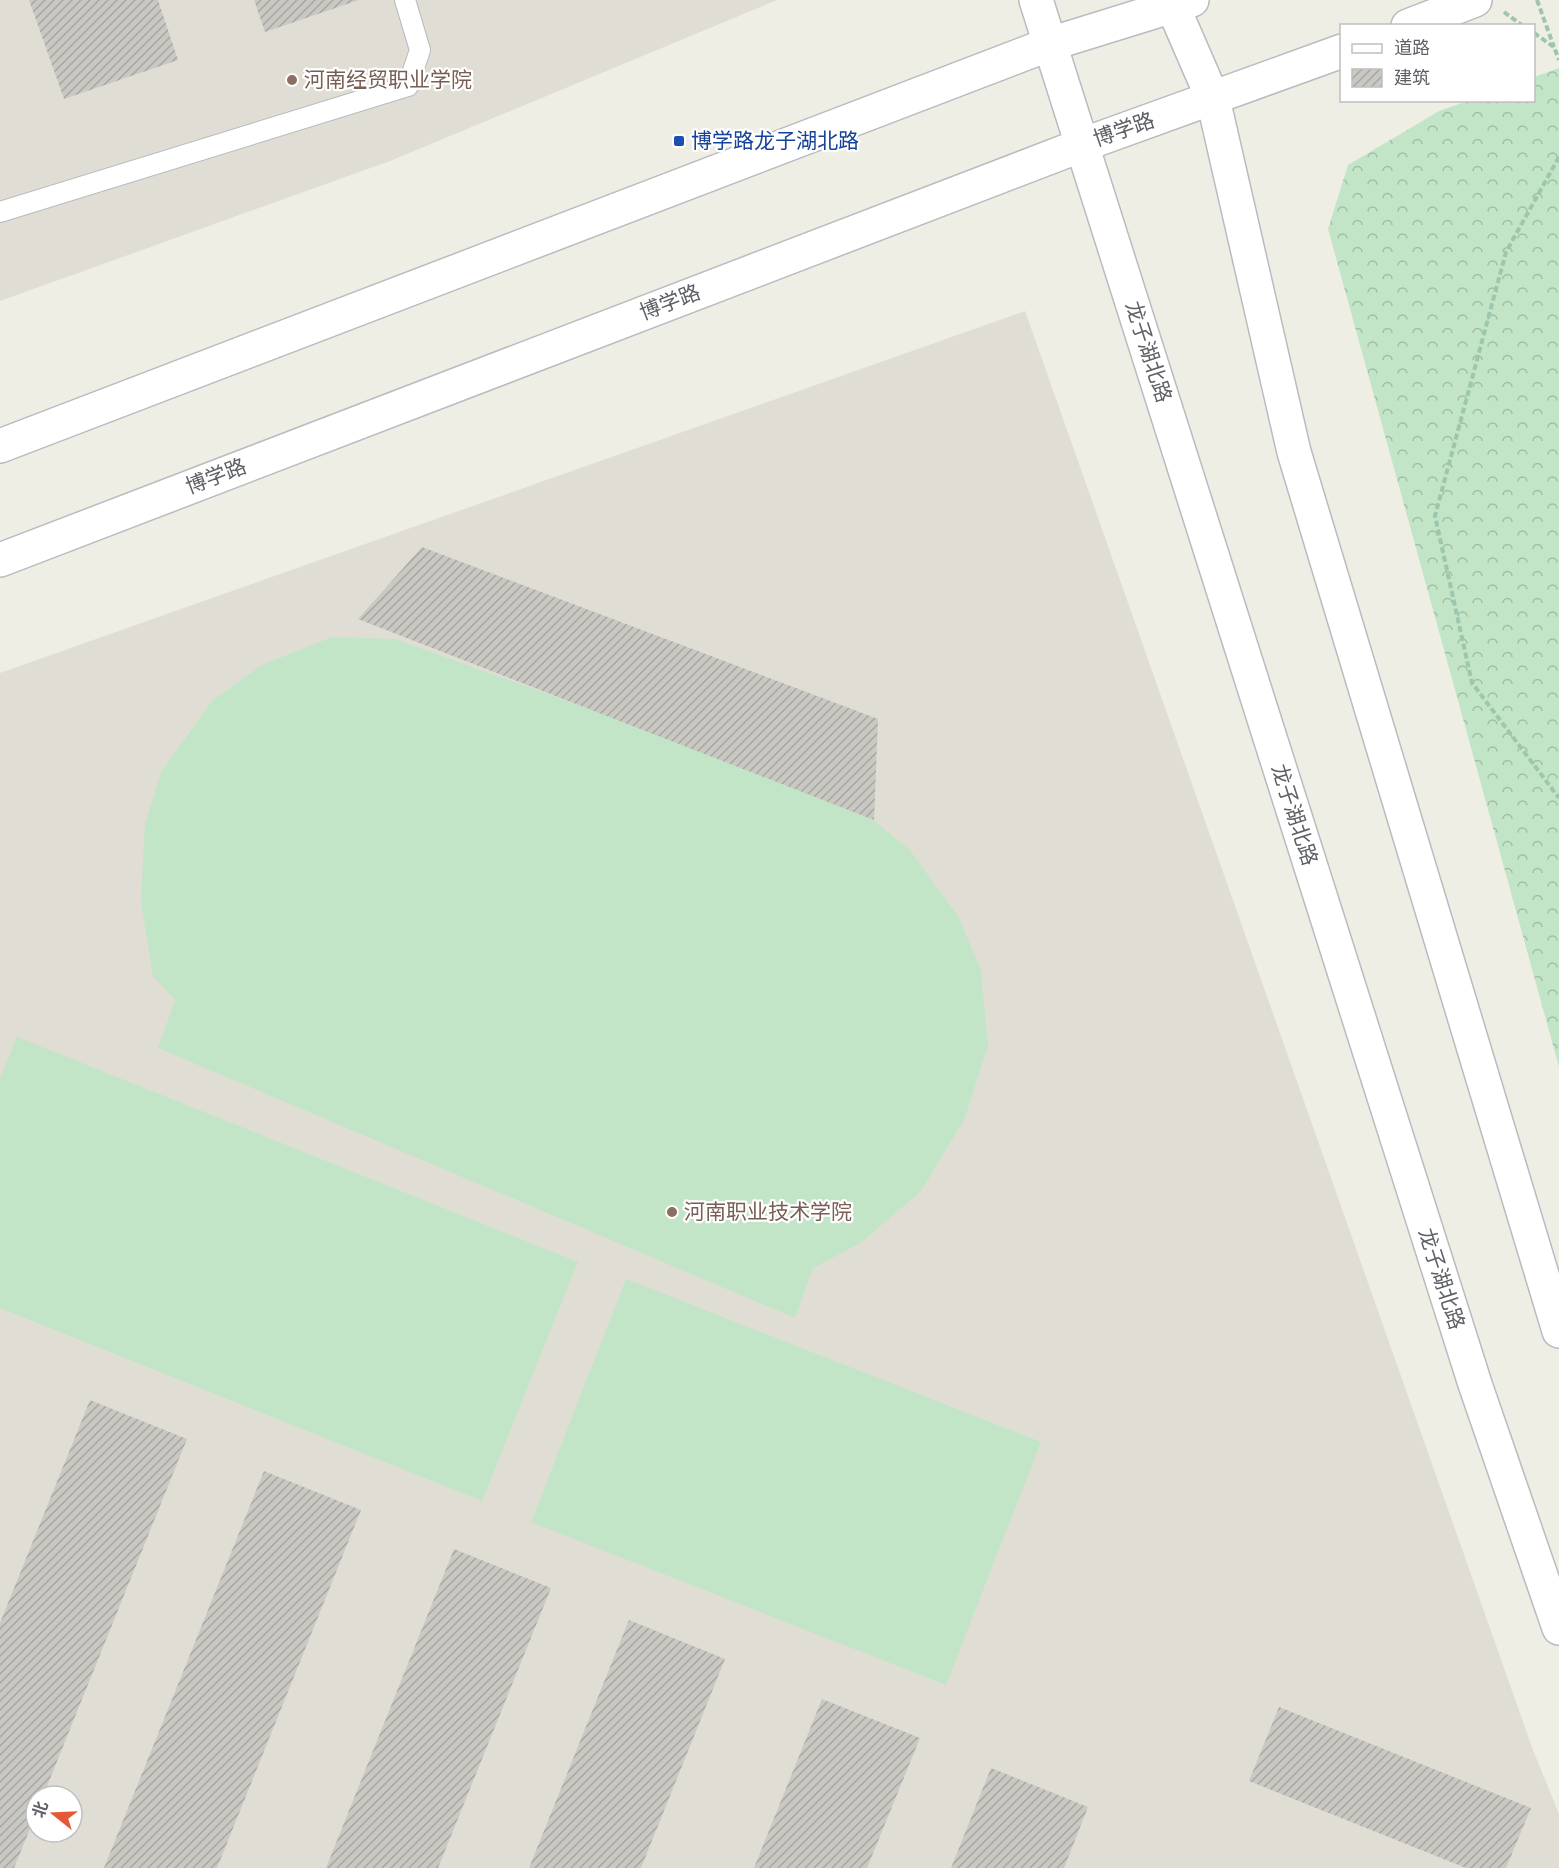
<svg xmlns="http://www.w3.org/2000/svg" width="1559" height="1868" viewBox="0 0 1559 1868" font-family="'Alegreya Sans','Noto Sans SC',sans-serif">
<defs>
<pattern id="forest-crowns" width="20" height="18" patternUnits="userSpaceOnUse" patternTransform="scale(1.5)"><rect width="20" height="18" fill="#c3e5c7"/><path d="M2 6a3 3 0 1 1 6 0M12 15a3 3 0 1 1 6 0" fill="none" stroke="#a2bda5"/></pattern>
<pattern id="building-hatch" width="6" height="6" patternUnits="userSpaceOnUse" patternTransform="scale(1.5)"><rect width="6" height="6" fill="#cac8c2"/><path d="M-1 1l2-2M0 6l6-6M5 7l2-2" fill="none" stroke="#a7a6a1"/></pattern>
</defs>
<rect width="100%" height="100%" fill="#efeee5"/>
<g fill="#dfddd4" fill-rule="evenodd">
<polygon points="0,0 777,0 390,161 0,301"/>
<path d="M1025,311L1533,1750L1559,1814V1868H0V673ZM36,1796H72V1832H36Z"/>
</g>
<g fill="#c3e5c7">
<polygon points="332,637 395,639 854,805 909,849 959,918 981,971 988,1046 964,1120 921,1191 862,1242 813,1268 795,1318 158,1048 175,1000 153,976 141,902 145,824 161,772 212,701 262,665"/>
<polygon points="17,1037 578,1262 482,1501 0,1308 0,1079"/>
<polygon points="626,1279 1041,1442 946,1685 531,1522"/>
</g>
<polygon fill="url(#forest-crowns)" points="1559,68 1559,1067 1328,229 1348,165 1439,111 1468,101 1534,100 1534,77"/>
<g fill="url(#building-hatch)">
<polygon points="29,0 158,0 178,60 64,99"/>
<polygon points="254,0 359,0 265,32"/>
<polygon points="422,547 878,719 874,820 358,619"/>
<polygon points="90,1400 187,1439 43,1796 36,1796 36,1814 14,1868 0,1868 0,1623"/>
<polygon points="264,1471 361,1510 217,1868 104,1868"/>
<polygon points="454,1549 551,1588 438,1868 326,1868"/>
<polygon points="629,1620 725,1659 641,1868 529,1868"/>
<polygon points="822,1699 920,1738 867,1868 754,1868"/>
<polygon points="1279,1707 1531,1808 1506,1868 1466,1868 1249,1781"/>
<polygon points="991,1768 1088,1807 1064,1868 951,1868"/>
</g>
<g fill="none" stroke-linecap="round" stroke-linejoin="round">
<defs>
<polyline id="lane" points="0,212 408,86 420,50 405,0"/>
<g id="secondary">
<polyline points="1036,0 1475,1384 1559,1628"/>
<polyline points="1170,0 1213,99 1294,452 1559,1331"/>
<polyline points="1408,26 1475,0"/>
<polyline points="0,446 1050,44 1192,0"/>
<polyline points="0,560 1082,145 1342,51"/>
</g>
</defs>
<use href="#lane" stroke="#b8babf" stroke-width="22"/>
<use href="#secondary" stroke="#b9bbc1" stroke-width="36"/>
<g stroke="#9cc6ad" stroke-width="4" stroke-dasharray="6 3" stroke-linecap="butt">
<polyline points="1537,0 1554,47"/>
<polyline points="1504,12 1523,26"/>
<polyline points="1534,33 1554,47 1559,60"/>
<polyline points="1559,157 1506,252 1435,516 1472,683 1559,798"/>
</g>
<use href="#lane" stroke="#fff" stroke-width="20"/>
<use href="#secondary" stroke="#fff" stroke-width="33"/>
</g>
<g fill="#8d6e63" stroke="#fff" stroke-width="2">
<circle cx="292" cy="80" r="6"/>
<circle cx="672" cy="1212" r="6"/>
</g>
<rect fill="#1a4fb4" stroke="#fff" stroke-width="2" x="673" y="135" width="12" height="12" rx="3"/>
<g text-anchor="middle" dominant-baseline="central" stroke-width="4.5" stroke-linejoin="round" paint-order="stroke">
<g font-size="21" fill="#785e54" stroke="#fff" text-anchor="start">
<text x="304" y="80">河南经贸职业学院</text>
<text x="684" y="1212">河南职业技术学院</text>
</g>
<g font-size="21" fill="#5d6065" stroke="#fff">
<text transform="translate(1124 130) rotate(-19)">博学路</text>
<text transform="translate(670 303) rotate(-21)">博学路</text>
<text transform="translate(1148 352) rotate(72)">龙子湖北路</text>
<text transform="translate(216 477) rotate(-21)">博学路</text>
<text transform="translate(1294 815) rotate(72)">龙子湖北路</text>
<text transform="translate(1441 1279) rotate(72)">龙子湖北路</text>
</g>
<g font-size="21" fill="#164399" stroke="#fff" text-anchor="start">
<text x="691" y="141">博学路龙子湖北路</text>
</g>
</g>
<rect x="1340" y="24" width="195" height="78" fill="#ffffff" stroke="#bebfc1" stroke-width="1.5"/>
<rect x="1352" y="44" width="30" height="9" fill="#ffffff" stroke="#bebfc1" stroke-width="1.5"/>
<text x="1394" y="54" font-size="18" fill="#5d6065">道路</text>
<rect x="1352" y="69" width="30" height="18" fill="url(#building-hatch)" stroke="#bebfc1" stroke-width="1.5"/>
<text x="1394" y="84" font-size="18" fill="#5d6065">建筑</text>
<g transform="translate(54 1814) rotate(288)"><circle r="28" fill="#ffffff" stroke="#bebfc1" stroke-width="1.5"/>
<path d="M0-4.5L10 22L0 15L-10 22Z" fill="#e45837"/>
<text y="-9" font-size="16" font-weight="bold" text-anchor="middle" fill="#5d6065">北</text>
</g>
</svg>
